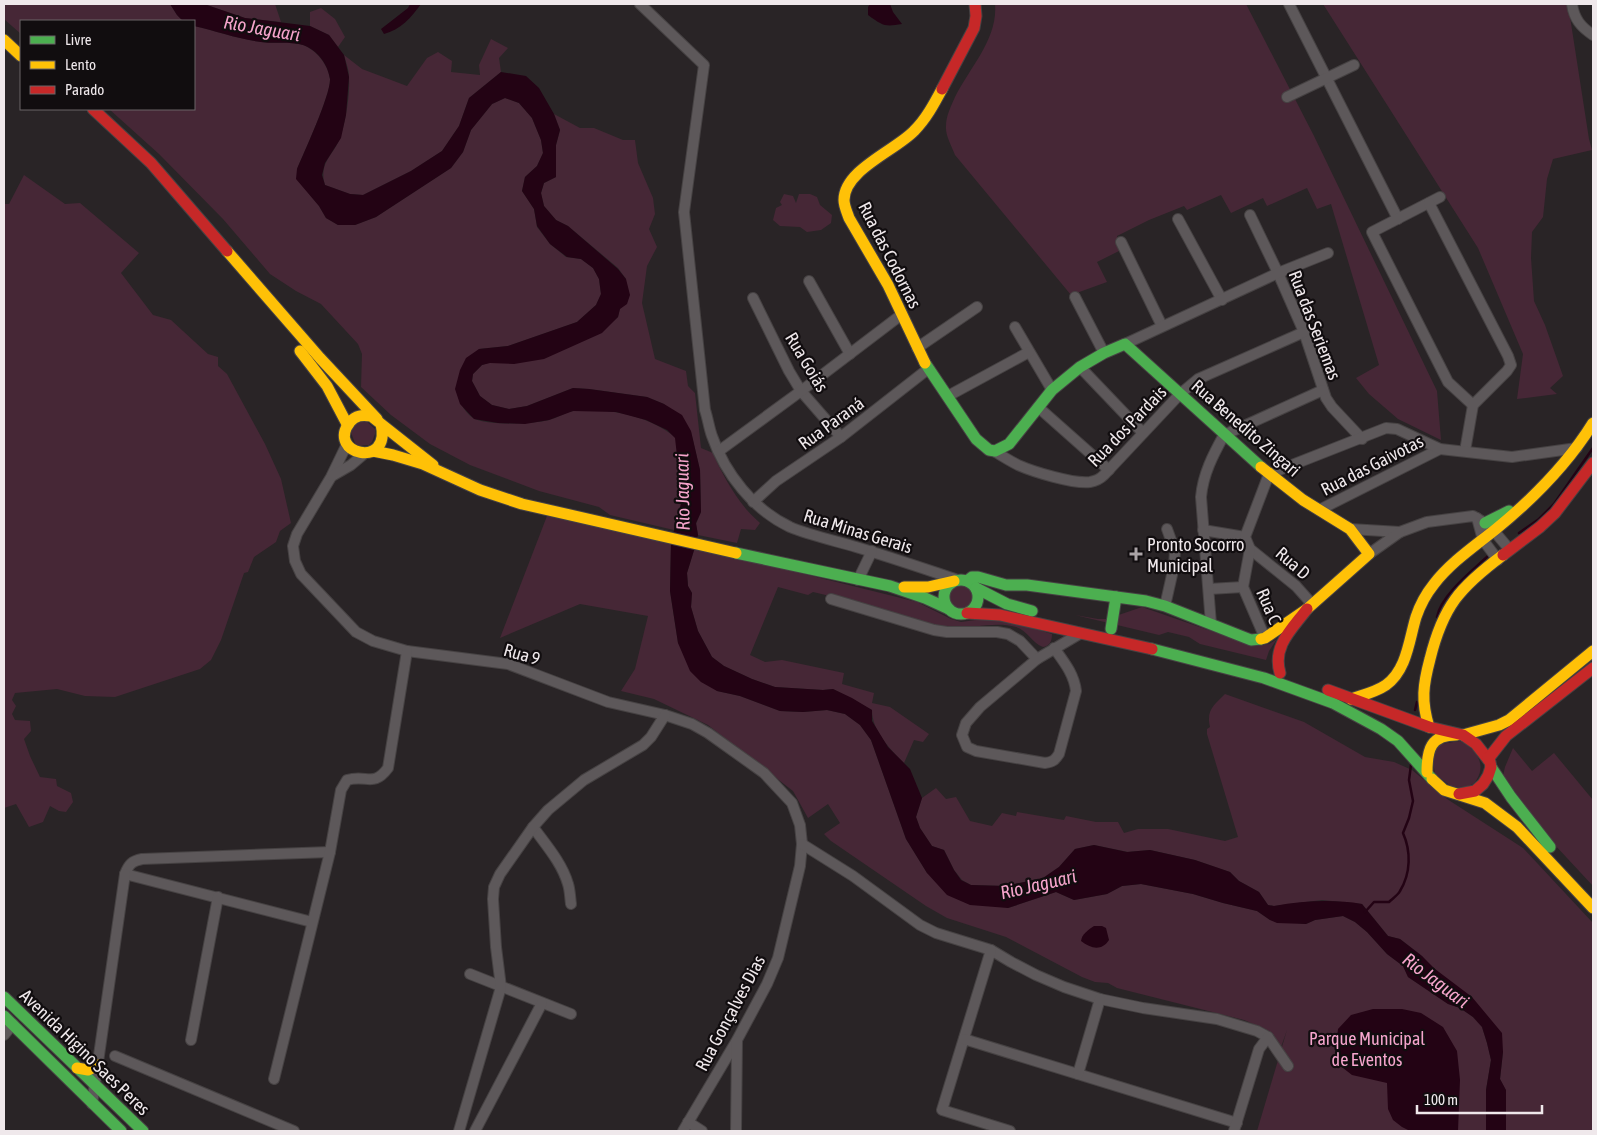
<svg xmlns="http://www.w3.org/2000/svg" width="1597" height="1135" viewBox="0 0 1597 1135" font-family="'Asap Condensed',sans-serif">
<rect width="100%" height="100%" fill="#292426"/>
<g fill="#462736">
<polygon points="4,4 170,4 177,15 183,21 21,21 21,34 4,19"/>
<polygon points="204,4 275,4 281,22 245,18"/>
<path d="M995,4H1246L1314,136L1437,391L1441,440L1398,419L1369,394L1356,378L1379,365L1331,204L1317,209L1307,188L1267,206L1263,198L1231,213L1221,195L1187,210L1184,206L1149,220L1117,236L1121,250L1097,262L1107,282L1071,295L955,155C952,147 945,135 946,126C946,116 951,106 955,97C970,67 998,39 995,4Z"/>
<polygon points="1323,4 1568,4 1589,139 1592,150 1553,159 1547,179 1543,217 1532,232 1531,258 1534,301 1545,325 1563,376 1550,388 1557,394 1517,399 1523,354 1478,248"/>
<polygon points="321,8 335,19 345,37 338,47 329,35 310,26 310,12"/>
<path d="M194,26C216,31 238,39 261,42C275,44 289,41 303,45C316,50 328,64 330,79C331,94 304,153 297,169V179L319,206L326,218L338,225H355L376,217L451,168L463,152L471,130L492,104L505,98L519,103L532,118L541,140L543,153L537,166L525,177L522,191L534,209L537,227L550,244L566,257L581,259L593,268L599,279L601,294L596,305L577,322L508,346L479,349L456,389C459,400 463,411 473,418C486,426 534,424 549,420C557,418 566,412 574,411C609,408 648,415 676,438L682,500L674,530L610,515L599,507L539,491L470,465L430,444L391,415L361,387L362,354L358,344L321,304L296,291L270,274L223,219L159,154L109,109H194Z"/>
<path d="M491,39L508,48L499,58L501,72L469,98L459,126L442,151L411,171L363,195L350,194L325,185C318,161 335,155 341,135C346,119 350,95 349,77C349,70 346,62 344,55L362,69L407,86L427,58L438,52L452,61L451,72L480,75L479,65Z"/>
<path d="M554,114L580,128H594L623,140H635L638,163L653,198L655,214L649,229L657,247L647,266L642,303L655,359L686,371L688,386L695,393L701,448L713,453C721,472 732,492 746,509C750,514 755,518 760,523L755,530L741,529L737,543L698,535L696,524L701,512L700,470L691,432L664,404L647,397L589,389L573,388L527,406L509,409L492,405L480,396L472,381L473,374L482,365L610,324L618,317L626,279L618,268L568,226L556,220L544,206L541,193L544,183L556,177V145L560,130Z"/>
<polygon points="24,175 65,204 80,203 139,253 121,273 153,315 171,320 208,354 218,357 218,366 227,374 265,444 281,479 291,523 280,531 276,542 254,557 248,572 244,573 221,640 211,660 200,669 115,697 85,696 57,689 15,693 12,700 16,706 12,714 15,720 30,721 31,731 24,739 30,756 40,777 56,779 57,786 71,793 73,802 66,812 59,811 50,806 43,822 29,827 16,804 4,808 4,204 9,204"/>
<polygon points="784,194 793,196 796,203 799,194 810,194 817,197 820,205 832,215 831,223 821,230 807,232 800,227 780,226 773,220 776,208 782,205 780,202"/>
<polygon points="365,420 375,429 375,434 372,442 369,445 356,446 349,427"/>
<path d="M547,516L671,542L670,591L678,643L717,691L740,696L780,711L803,712L827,710L845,714L860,725L871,740L906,839L927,873L1008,908L1056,892L1074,900L1107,894L1122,886L1141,884L1193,894L1223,903L1257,911L1270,920L1306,924L1315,920L1343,916L1355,922L1367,932L1387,954L1403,966L1408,977L1448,1004L1460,1008L1473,1017L1482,1027L1487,1043L1491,1060L1486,1090V1131H1257L1287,1030L1281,1047C1270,1034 1260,1026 1244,1020L1117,988L1108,983L1095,982L1082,977L1006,937L947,918L926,906L831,841L824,834L840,823L828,804L808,818L793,791L708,725L654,699L621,691L635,669L648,616L580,604L500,638Z"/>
<path d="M695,547L917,602L951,619L961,622L997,617L1052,634C1052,641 1050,646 1043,647C1032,643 1028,631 1016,627C991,620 965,632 939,627C921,624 902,616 884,610C861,603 837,598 813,592L808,595L778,587L750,655L765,662L782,660L844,673L842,684L874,693L872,703L890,707L929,734L923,742L914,740L904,763C890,749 872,731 872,710L833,689L823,690L775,687L752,679L724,666L712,657L698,631L691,607L692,593L688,586L687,573Z"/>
<circle cx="961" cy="597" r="11"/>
<polygon points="1142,607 1254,646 1269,644 1277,639 1269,651 1266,660 1200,644 1189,637 1168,632 1159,635 1075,615 1098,619 1107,619"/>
<path d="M1225,694L1304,722L1365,757L1394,762L1412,770L1447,799L1523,848L1593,923V1131H1506V1091L1500,1079L1503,1052L1422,956L1400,939L1388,936L1362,904L1322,900L1274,906L1268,905L1259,892L1239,881L1230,872L1195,860L1150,850L1128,852L1094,845L1075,849L1059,867L1043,878L1005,886L971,885L962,880L954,870L944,850L932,846L920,828L916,817L922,798L936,788L946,799L956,797L970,821L992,826L1002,813L1016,816L1017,812L1064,820L1066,816L1096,822H1118L1124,833L1138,829H1168L1225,841L1238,837L1207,734V729L1210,727C1206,710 1214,705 1225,694Z"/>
<path d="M1460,741C1474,747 1487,763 1477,779C1476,782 1472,785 1468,786C1464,787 1457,787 1452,787L1435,774L1432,755L1441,744Z"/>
<polygon points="1513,748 1532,771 1554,753 1593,800 1593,886 1554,844 1503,776 1505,767"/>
</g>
<g fill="#230314">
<path d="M170,4H204L245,18L310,26L329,35L344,55L349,77L346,115L341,138L325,163L322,175L325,185L350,194L363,195L411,171L442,151L459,126L469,98L501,72L526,76L539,88L554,114L560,130L556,145V177L544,183L541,193L544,206L556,220L568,226L618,269L626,279L630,295L627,304L620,309L618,317L602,333L544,359L514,364L490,363L482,365L473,374L472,381L480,396L492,405L509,409L527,406L573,388L589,389L647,397L664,404L682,415L691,431L700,470L701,512L696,523L698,535L695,547L687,573L688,586L692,593L691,607L698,631L712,657L724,666L752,679L775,687L823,690L833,689L852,698L872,710V721L888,747L910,769L922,798L916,817L920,828L932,846L944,850L954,870L961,880L971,885L1005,886L1043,878L1059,867L1075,849L1094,845L1127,852L1150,850L1195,860L1230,872L1239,881L1259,892L1268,905L1274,906C1304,901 1332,899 1362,904L1388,936L1400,939L1422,956L1435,969L1472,997L1502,1033L1503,1052L1500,1079L1506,1090V1131H1486V1090L1491,1060L1487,1043L1482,1027L1473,1017L1460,1008L1448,1004L1408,977L1403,966L1387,954L1367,932L1355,922L1343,916L1315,920L1306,924L1277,923L1270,920L1257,911L1223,903L1193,894L1141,884L1122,886L1107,894L1074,900L1056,892L1008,908L970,905L947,895L927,873L906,839L871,740L860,725L845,714L827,710L803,712L780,711L740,696L717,691L701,682L690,671L678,643L670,591L671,542L682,500L675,438L667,430L646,420L616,412L573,411L549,420L525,424L498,423L474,419L460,404L455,389L460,370L466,358L479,349L508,346L577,322L596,305L601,294L599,279L593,268L581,259L567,257L550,244L537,226L534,209L522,191L525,177L537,166L543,153L541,140L532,118L519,103L505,98L492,104L471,130L463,152L451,168L376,217L355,225H338L326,218L319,206L296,179L297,169C304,153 331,94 330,79C328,64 317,50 303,45C289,41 275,44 261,42C238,39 216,31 194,26V21H183L177,15Z"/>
<path d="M410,4H421C412,17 400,30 384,34L381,29L408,8Z"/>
<path d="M870,4H890L893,12L902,24C885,27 883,26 868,15V7Z"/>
<path d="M1094,926H1102L1106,928L1109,940C1102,951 1091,949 1081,941C1082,934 1088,930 1094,926Z"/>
<polygon points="1373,1009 1402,1009 1421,1013 1443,1027 1457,1051 1460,1080 1458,1131 1410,1131 1402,1127 1393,1120 1388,1109 1387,1083 1352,1075 1343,1068 1336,1049 1338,1029 1351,1015"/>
</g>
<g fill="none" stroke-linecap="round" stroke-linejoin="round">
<g stroke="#230314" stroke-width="2.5">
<polyline points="1519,533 1539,519 1554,504 1593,448"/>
<path d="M1437,617C1441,595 1472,571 1488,556"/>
<polyline points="1415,710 1417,702"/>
<path d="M1365,912L1374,902H1389C1392,899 1398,895 1400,891C1411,873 1411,851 1403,833L1409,818L1413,801L1409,780L1411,765"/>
</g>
<defs>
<g id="street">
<path d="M640,4L704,65L684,212L705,410C708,419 709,428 712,436C725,474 754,510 790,527C809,535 836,541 856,547C890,557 922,568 955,579"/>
<polyline points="1289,4 1398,219"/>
<path d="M1572,4C1574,19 1581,27 1593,35"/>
<polyline points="1287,97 1354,65"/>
<polyline points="1440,197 1372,232 1448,382 1473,405"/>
<polyline points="1429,203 1508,356 1511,365 1507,371 1473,405 1465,451"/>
<polyline points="1250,215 1278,273 1304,332 1326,398 1332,407 1362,439"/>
<polyline points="1178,219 1222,300"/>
<polyline points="1121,242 1162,326"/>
<polyline points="809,281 850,354"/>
<polyline points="1075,297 1104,353"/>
<polyline points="753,298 789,371 801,391 841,437"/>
<polyline points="1015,327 1052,390"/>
<polyline points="1125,344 1278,273 1328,253"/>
<polyline points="917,348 977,307"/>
<polyline points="1080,367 1143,433"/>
<polyline points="948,396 1029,352"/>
<polyline points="1038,407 1109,470"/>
<polyline points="347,444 331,477 297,534 293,546 295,561 301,574 356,632 373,641 407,651 508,664 608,702 665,715 692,724 708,733 764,773 792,803 800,825 802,844 800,866 778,958 767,984 737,1040 683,1131"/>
<polyline points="719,451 801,391 901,315"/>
<path d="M994,451C1002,456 1010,461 1018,465C1034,472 1073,484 1090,482C1096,481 1100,479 1104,475L1180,394L1198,379L1304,332"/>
<polyline points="332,476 351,465 364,454"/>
<polyline points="753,502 776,481 841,437 928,369"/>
<polyline points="1319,510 1440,449"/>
<polyline points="1477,518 1483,540 1498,560"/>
<polyline points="1350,529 1400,532 1427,522 1473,516 1485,523 1494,531 1510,550"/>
<polyline points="1203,530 1245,537"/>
<polyline points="1250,549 1296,586 1312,604"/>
<polyline points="1369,554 1400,532"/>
<polyline points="858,580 872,551"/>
<polyline points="1209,589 1243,587"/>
<polyline points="831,599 934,630 947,632 997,632 1008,634 1020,641 1037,659"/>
<polyline points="1165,606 1174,566 1175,551 1167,529"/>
<path d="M1211,624L1201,497C1203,474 1213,455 1224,435L1323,390"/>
<polyline points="1265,638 1243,587 1250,549 1245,537 1269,474 1386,428 1397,429 1440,449 1512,457 1577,448"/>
<path d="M1054,648C1064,662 1074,674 1076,691L1059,754C1055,760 1053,762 1045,763L976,751L967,747L962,735L966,723L980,707L1037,659L1081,633"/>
<path d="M533,827C546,845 562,863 568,884C570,890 570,897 571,904"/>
<polyline points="802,844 853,876 920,925 936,933 991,950 1011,962 1036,975 1064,987 1100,999 1143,1008 1217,1019 1257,1031 1268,1037 1288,1066"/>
<path d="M312,922L125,874C129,864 132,861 142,859L330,852"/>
<polyline points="991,950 942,1110 1010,1131"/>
<polyline points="470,974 571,1014"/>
<polyline points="4,1035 13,1024"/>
<polyline points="964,1039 1237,1123"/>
<polyline points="191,1040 218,897"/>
<polyline points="115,1056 294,1131"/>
<polyline points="1078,1074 1100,999"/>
<path d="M274,1079L330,852L341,790L347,780C367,774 373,788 388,768L407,651"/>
<polyline points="92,1104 125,874"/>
<polyline points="688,1122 702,1131"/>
<polyline points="459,1131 501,987 496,947 493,899 494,887 500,874 533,827 548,810 584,780 643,745 651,737 665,715"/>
<polyline points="475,1131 542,1003"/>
<polyline points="736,1131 737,1041"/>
<polyline points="1234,1131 1259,1049 1268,1037"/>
</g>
<g id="fast">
<polyline points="925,363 976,439 989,450 995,451 1009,444 1052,390 1080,367 1104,353 1125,344 1261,467"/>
<polyline points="1485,523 1509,511"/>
<polyline points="736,553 890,586 925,598 949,609"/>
<circle cx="961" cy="597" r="17"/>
<polyline points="967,581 972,577 978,577 1006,585 1027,585 1146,601 1165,606 1251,640 1261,639"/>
<polyline points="976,588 1007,604 1032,611"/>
<polyline points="1111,629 1116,597"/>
<polyline points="1152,649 1264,678 1333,703 1381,729 1398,741 1432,779"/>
<polyline points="1491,767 1511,797 1550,847"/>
<polyline points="4,997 143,1131"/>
<polyline points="4,1016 121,1131"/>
</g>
<g id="slow">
<polyline points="4,40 21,56"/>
<polyline points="227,251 320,358 377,419"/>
<polyline points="300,351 327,386 347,424"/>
<path d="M925,363L888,285L849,218C847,212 844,206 844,200C844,170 896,150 914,131C926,119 934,104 942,89"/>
<path d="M381,424C392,470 325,454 350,422C356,415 362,415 371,416L433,465"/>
<polyline points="373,451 393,455 423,464 480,490 522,504 736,553"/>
<polyline points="1261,467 1303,500 1350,529 1369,554 1307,609 1265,638 1261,639"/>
<polyline points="904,587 928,587 954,581"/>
<path d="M1351,699C1363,695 1376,692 1386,685C1407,670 1409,640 1416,617C1420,605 1426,594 1434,584C1451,562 1475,546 1496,529C1534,498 1567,465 1593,423"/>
<path d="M1429,727C1421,701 1423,685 1430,659C1443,606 1460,587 1503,555"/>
<polyline points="1463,735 1499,725 1509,720 1593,651"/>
<path d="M1427,772C1427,749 1431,735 1456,735"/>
<polyline points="1432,779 1444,790 1485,803 1517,827 1593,908"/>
<polyline points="77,1068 88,1070 98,1065"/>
</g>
<g id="jam">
<polyline points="942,89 974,28 976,16 975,4"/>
<polyline points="93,109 151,163 227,251"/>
<polyline points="1503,555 1540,527 1555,513 1593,463"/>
<polyline points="967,613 1000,615 1152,649"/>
<path d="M1280,673C1272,646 1292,629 1307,609"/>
<polyline points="1328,690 1429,727 1463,735 1476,744 1490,762 1491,767 1488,776 1483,784 1475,791 1459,794"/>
<polyline points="1488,759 1506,736 1593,668"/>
</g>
</defs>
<use href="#street" stroke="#464243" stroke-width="12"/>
<use href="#fast" stroke="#464243" stroke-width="13"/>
<use href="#slow" stroke="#464243" stroke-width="13"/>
<use href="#jam" stroke="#464243" stroke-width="13"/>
<use href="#street" stroke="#5d585a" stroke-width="10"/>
<use href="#fast" stroke="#4caf50" stroke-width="11"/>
<use href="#slow" stroke="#ffc107" stroke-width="11"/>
<use href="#jam" stroke="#c62828" stroke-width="11"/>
</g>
<path fill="#aaa3a6" stroke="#110d0f" stroke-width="2" d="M1133.5 546.5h5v5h5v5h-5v5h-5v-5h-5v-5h5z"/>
<g text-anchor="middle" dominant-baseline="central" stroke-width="4.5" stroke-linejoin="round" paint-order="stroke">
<g font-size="18" fill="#efe8eb" stroke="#110d0f">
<text transform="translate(890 255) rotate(63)">Rua das Codornas</text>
<text transform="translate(1315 325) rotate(69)">Rua das Seriemas</text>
<text transform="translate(807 362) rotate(59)">Rua Goiás</text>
<text transform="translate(831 423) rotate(-36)">Rua Paraná</text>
<text transform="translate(1127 426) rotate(-46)">Rua dos Pardais</text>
<text transform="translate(1246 428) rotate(41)">Rua Benedito Zingari</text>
<text transform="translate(1372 465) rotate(-27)">Rua das Gaivotas</text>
<text transform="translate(858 531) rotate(17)">Rua Minas Gerais</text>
<text transform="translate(1293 563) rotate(41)">Rua D</text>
<text transform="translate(1269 606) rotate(67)">Rua C</text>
<text transform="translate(522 654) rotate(16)">Rua 9</text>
<text transform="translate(730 1013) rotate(-62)">Rua Gonçalves Dias</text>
<text transform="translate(85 1052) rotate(44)">Avenida Higino Saes Peres</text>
</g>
<g font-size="18" fill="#efe8eb" stroke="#110d0f" text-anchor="start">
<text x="1147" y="544">Pronto Socorro<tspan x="1147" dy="21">Municipal</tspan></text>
</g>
<g font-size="18" fill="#f5a4cc" stroke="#110d0f">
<text x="1367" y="1038">Parque Municipal<tspan x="1367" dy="21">de Eventos</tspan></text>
</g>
<g font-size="19" font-style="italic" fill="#f5a4cb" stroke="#110d0f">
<text transform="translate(262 28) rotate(10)">Rio Jaguari</text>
<text transform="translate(682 492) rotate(-91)">Rio Jaguari</text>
<text transform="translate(1038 884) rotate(-13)">Rio Jaguari</text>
<text transform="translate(1436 980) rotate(37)">Rio Jaguari</text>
</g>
</g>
<rect width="1597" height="1135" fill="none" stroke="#efe8eb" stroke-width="10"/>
<rect x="20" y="20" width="175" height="90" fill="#110d0f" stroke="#6a6567"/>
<rect x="30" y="36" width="25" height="8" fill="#4caf50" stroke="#6a6567"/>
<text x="65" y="45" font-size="15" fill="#efe8eb">Livre</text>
<rect x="30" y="61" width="25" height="8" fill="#ffc107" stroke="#6a6567"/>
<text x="65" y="70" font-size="15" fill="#efe8eb">Lento</text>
<rect x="30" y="86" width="25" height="8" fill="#c62828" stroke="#6a6567"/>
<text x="65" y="95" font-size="15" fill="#efe8eb">Parado</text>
<path d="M1417 1105v8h125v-8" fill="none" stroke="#efe8eb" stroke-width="2.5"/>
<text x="1424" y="1105" font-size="15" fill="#efe8eb" stroke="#110d0f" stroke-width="4" paint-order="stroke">100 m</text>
</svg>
